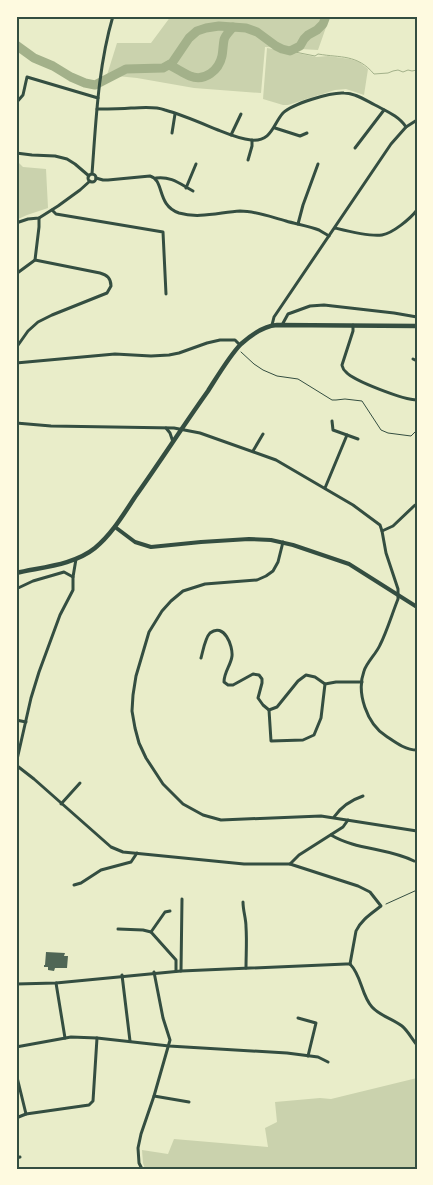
<svg xmlns="http://www.w3.org/2000/svg" width="433" height="1185" viewBox="0 0 433 1185" font-family="Ubuntu,sans-serif">
<rect width="100%" height="100%" fill="#e9edc9"/>
<g fill="#cad2ad">
<polygon points="171,16 330,16 318,50 265,47 261,93 194,88 137,78 107,75 117,43 151,43"/>
<polygon points="267,48 292,52 316,57 328,56 350,59 359,62 368,69 364,95 346,89 335,90 288,105 283,105 263,99"/>
<polygon points="16,162 18,162 23,167 46,169 48,208 27,215 16,220"/>
<polygon points="417,1078 417,1169 145,1169 143,1163 142,1150 168,1154 174,1139 268,1147 265,1128 277,1122 275,1102 320,1098 331,1099"/>
</g>
<g fill="none" stroke-linecap="round" stroke-linejoin="round">
<path stroke="#a3b18a" stroke-width="1" d="M290,51L315,56L318,54C341,58 357,54 374,74L388,73L393,71L398,70L403,72L408,70L412,71L417,70"/>
<g stroke="#a3b18a" stroke-width="9">
<polyline points="16,45 34,58 53,66 71,77 85,83 95,85 126,69 163,68 172,63 189,38 197,31 206,28 219,26 246,28 257,32 276,46 282,49 290,51 300,46 304,39 308,35 317,30 323,24 326,16"/>
<path d="M169,65C176,68 183,73 190,76C205,82 219,70 222,56C223,51 223,45 224,40C225,35 230,31 233,27"/>
</g>
</g>
<polygon fill="#4f6655" points="46,952 65,953 64,956 68,956 67,968 55,968 54,971 48,970 48,967 44,967 44,965 45,965"/>
<g fill="none" stroke-linecap="round" stroke-linejoin="round">
<g stroke="#344e41" stroke-width="1">
<polyline points="241,352 254,364 263,370 277,376 298,379 332,400 336,400 345,399 362,401 381,430 388,433 411,436 417,430"/>
<polyline points="386,904 417,890"/>
</g>
<g stroke="#344e41" stroke-width="3">
<polyline points="16,103 23,95 27,77 98,98"/>
<path d="M97,109C108,109 120,109 131,108C142,108 154,106 165,110C183,115 201,123 218,130C228,134 240,139 251,140C272,142 273,124 283,113C292,104 331,92 344,93C355,93 365,100 375,105C386,111 399,116 406,127"/>
<polyline points="275,128 300,136 307,133"/>
<polyline points="172,133 175,114"/>
<polyline points="231,135 241,114"/>
<polyline points="355,148 384,110"/>
<polyline points="16,153 32,155 55,156 67,159 75,164 89,176"/>
<polyline points="248,160 252,146 252,140"/>
<path d="M92,174C96,121 98,67 113,16"/>
<circle cx="92" cy="178" r="4"/>
<path d="M96,178L103,180H108L150,176C165,180 156,205 179,213C199,219 221,212 240,211C256,211 271,217 286,221C296,224 309,226 319,230C322,232 326,234 329,236"/>
<path d="M156,178C171,176 180,184 193,191"/>
<polyline points="186,188 196,164"/>
<polyline points="52,210 56,214 163,232 166,294"/>
<polyline points="16,223 28,219 39,218 58,206 80,190 90,181"/>
<polyline points="298,224 303,205 318,164"/>
<path d="M335,228C347,231 370,237 382,235C393,233 410,219 417,210"/>
<polyline points="16,274 35,260 39,227 39,218"/>
<polyline points="272,325 274,317 391,144 406,127 417,120"/>
<polyline points="282,325 288,314 310,306 324,305 394,313 417,317"/>
<path d="M353,325V331L342,365C343,369 343,370 346,372C354,381 404,400 417,400"/>
<path d="M16,348L28,331L38,322L52,315L107,293L111,286C111,278 107,275 100,273L35,260"/>
<polyline points="413,359 417,361"/>
<polyline points="16,363 115,354 151,356 169,355 179,353 207,343 220,340 235,340 240,345"/>
<polyline points="332,421 333,430 358,439"/>
<path d="M16,423L51,426L174,428L200,433L276,460L353,505L380,525L382,531L386,553L398,589V599C392,614 387,631 380,645C376,654 367,662 364,671C356,693 367,724 386,736C395,742 405,750 417,750"/>
<polyline points="166,428 170,433 173,442"/>
<polyline points="253,451 263,434"/>
<polyline points="325,488 347,435"/>
<polyline points="382,531 393,526 414,506 417,504"/>
<polyline points="283,542 278,562 273,571 266,576 257,580 205,584 183,591 171,601 162,611 149,632 136,676 133,695 132,711 135,728 139,743 146,758 163,784 183,804 203,815 221,820 321,816 417,831"/>
<polyline points="16,589 33,581 64,572 73,577"/>
<path d="M201,658C203,651 205,638 210,633C224,622 233,646 232,656C231,665 224,672 224,682L228,685H233L253,674L259,675L262,679V683L258,698L263,705L269,710L277,707L298,681L306,675L315,677L325,684L336,682H362"/>
<polyline points="269,710 271,741 303,740 314,735 321,718 325,684"/>
<polyline points="16,720 26,722"/>
<polyline points="16,764 31,698 39,672 60,615 73,590 73,577 76,559"/>
<polyline points="16,765 34,779 111,847 123,852 244,864 290,864 299,855 343,827 348,820"/>
<polyline points="61,804 80,783"/>
<path d="M334,817C341,807 351,800 363,796"/>
<path d="M331,835C356,850 388,848 414,861"/>
<path d="M290,864L358,886L370,892L381,906C371,914 361,920 356,931L350,964"/>
<polyline points="74,885 81,883 101,870 131,862 137,853"/>
<path d="M243,902C243,911 246,918 246,927C247,941 246,955 246,968"/>
<polyline points="118,929 143,930 151,932 176,960 176,971"/>
<polyline points="151,932 165,912 170,911"/>
<path d="M350,964C362,976 361,995 372,1007C380,1016 393,1019 402,1026C408,1031 412,1039 417,1045"/>
<polyline points="181,971 182,899"/>
<polyline points="122,975 130,1041"/>
<polyline points="56,983 65,1038"/>
<polyline points="16,984 56,983 181,971 346,964 350,964"/>
<polyline points="298,1018 316,1023 308,1056"/>
<polyline points="16,1047 71,1037 97,1038 169,1046 287,1053 318,1057 328,1062"/>
<polyline points="16,1073 26,1114"/>
<polyline points="154,1096 189,1102"/>
<polyline points="16,1118 26,1114 89,1105 93,1101 97,1038"/>
<polyline points="16,1158 20,1157"/>
<polyline points="142,1169 139,1163 138,1148 141,1134 154,1096 170,1040 163,1018 154,972"/>
</g>
<polyline stroke="#344e41" stroke-width="4" points="115,527 135,542 151,547 201,542 249,539 271,540 293,545 349,564 417,607"/>
<path stroke="#344e41" stroke-width="4.5" d="M16,573C42,567 74,565 95,548C112,534 123,515 135,497C160,462 183,426 208,391C217,377 230,355 241,344C251,335 263,326 277,325L417,326"/>
</g>
<rect width="433" height="1185" fill="none" stroke="#fefae0" stroke-width="35"/>
<rect x="18" y="18" width="398" height="1150" fill="none" stroke="#344e41" stroke-width="2"/>
</svg>
